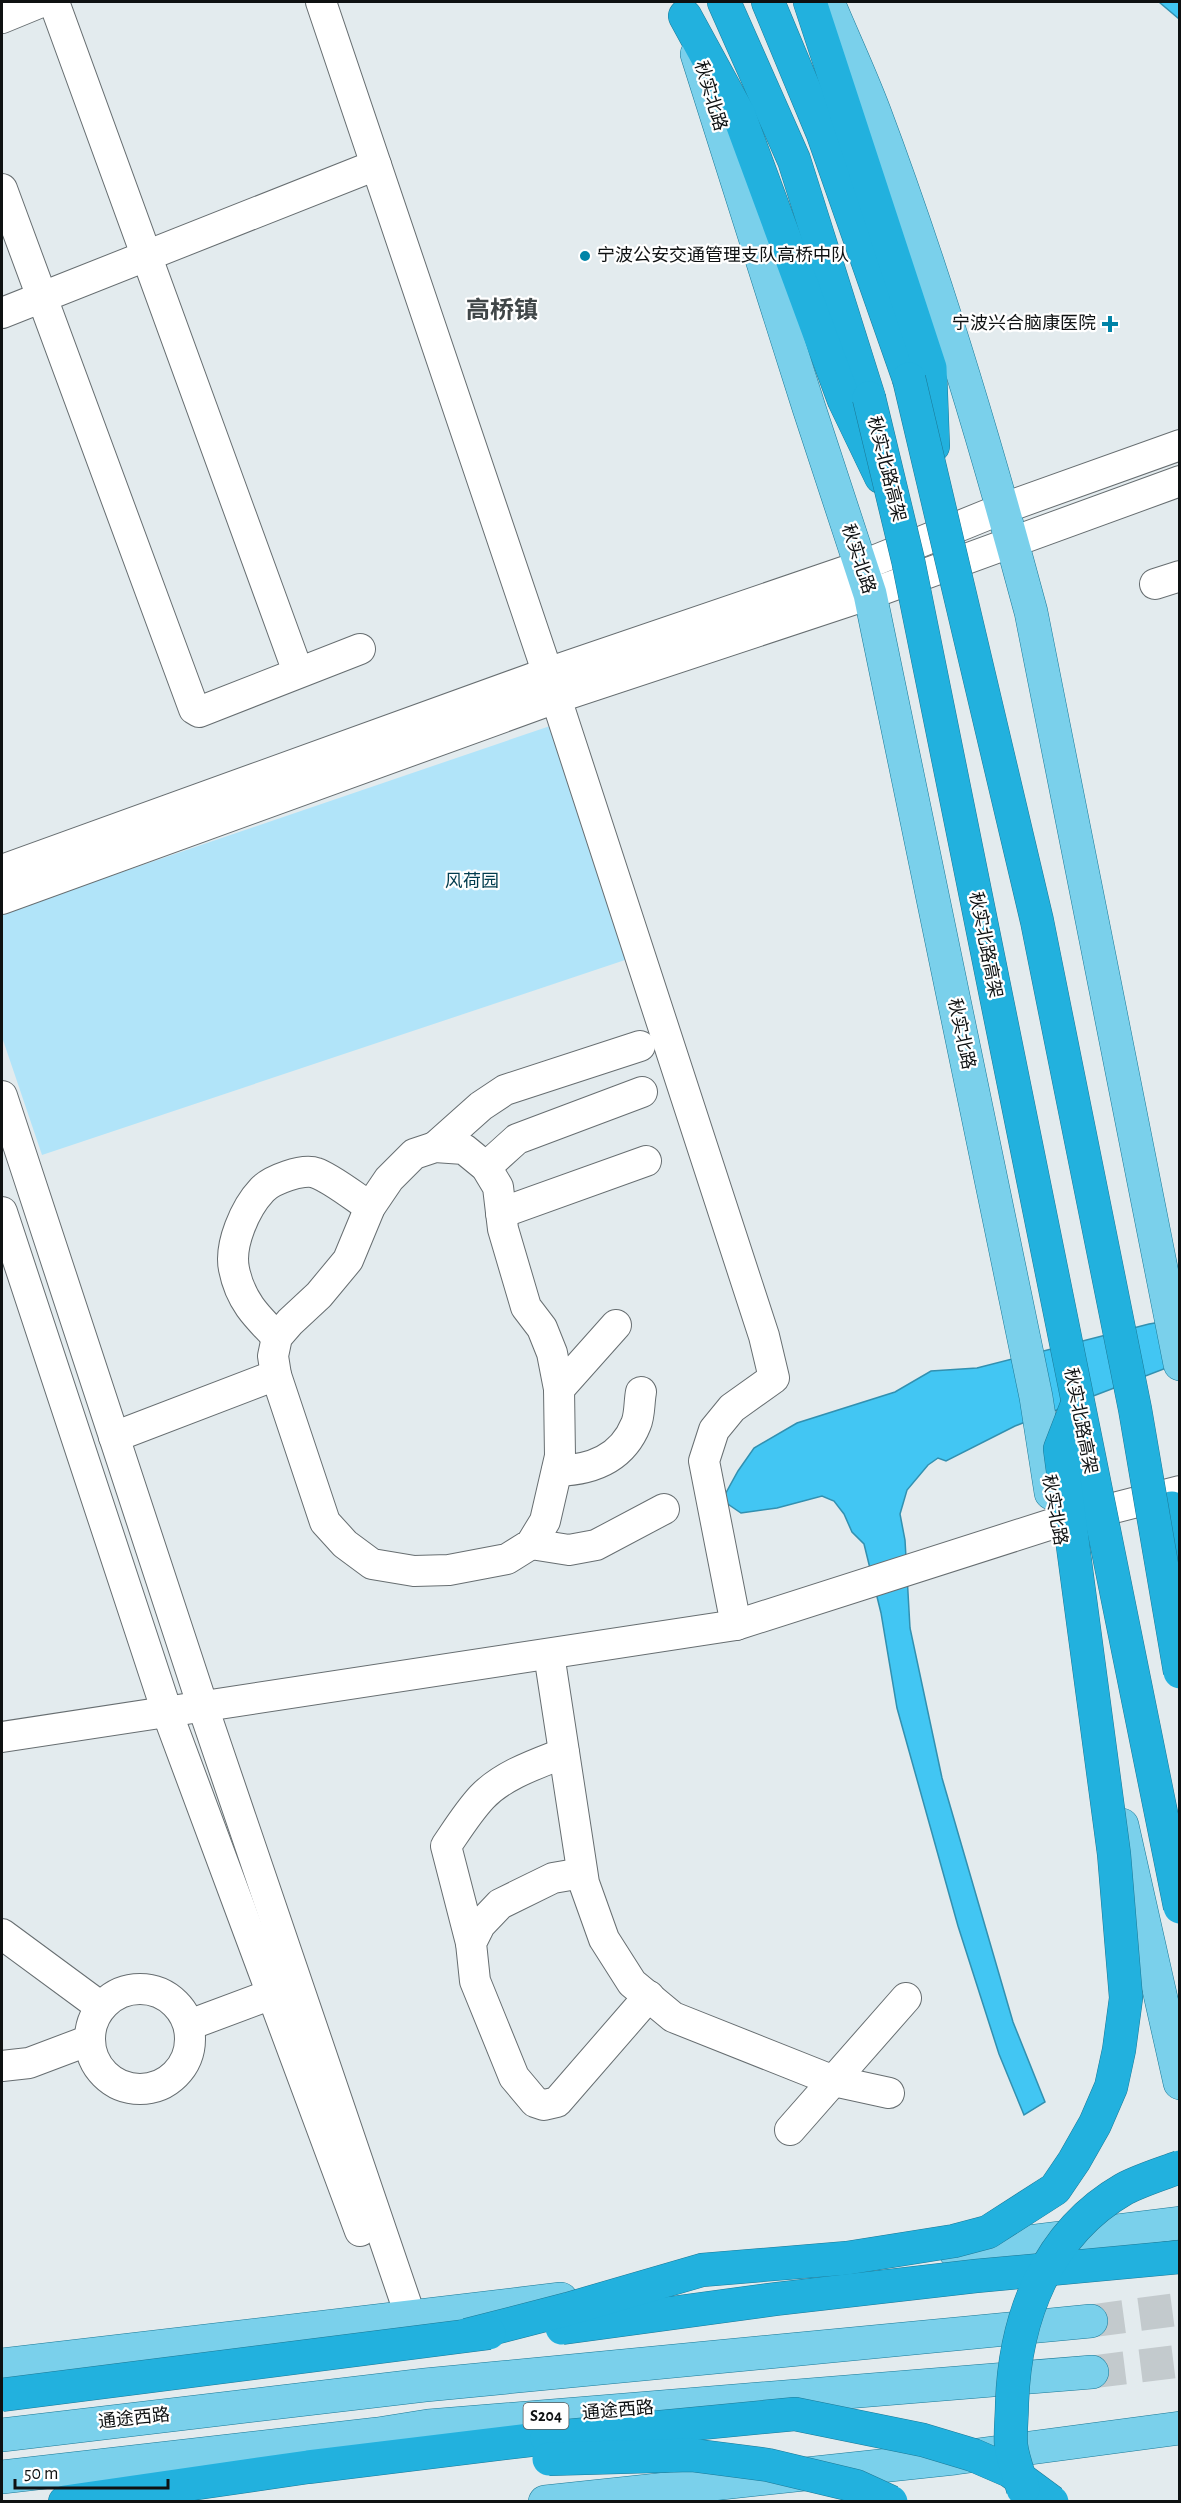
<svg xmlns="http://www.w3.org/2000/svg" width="1181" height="2503" viewBox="0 0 1181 2503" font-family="'Alegreya Sans','Noto Sans SC',sans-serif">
<rect width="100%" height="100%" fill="#e3ebee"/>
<polygon fill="#b1e4f9" points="553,725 634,957 42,1155 2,1037 2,913"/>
<g fill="#42c6f3" stroke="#3290b0" stroke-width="1.5">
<polygon points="1159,2 1179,2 1179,19"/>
<polygon points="1179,1319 1169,1367 1015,1426 946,1461 938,1458 928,1465 907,1490 900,1514 905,1540 910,1628 942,1778 1013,2022 1045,2102 1024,2115 999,2054 958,1926 897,1708 881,1613 864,1544 852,1532 844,1514 834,1501 822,1496 777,1508 741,1513 722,1500 738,1471 754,1448 797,1423 895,1392 931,1371 977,1368 1149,1324"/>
</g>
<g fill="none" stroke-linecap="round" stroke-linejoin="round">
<g stroke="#c3cacd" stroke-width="33" stroke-dasharray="33 16" stroke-linecap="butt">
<polyline points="1091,2321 1180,2309"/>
<polyline points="1092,2372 1180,2361"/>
</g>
<defs>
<g id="minor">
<polyline points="54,2 298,672"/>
<polyline points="321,2 556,698 764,1336 774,1378 732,1408 714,1430 704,1461 736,1625"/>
<polyline points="2,18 41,2"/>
<polyline points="2,189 194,709 199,712 360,649"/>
<polyline points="2,313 376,165"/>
<polyline points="1155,584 1180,576"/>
<polyline points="2,870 547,673 861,566 1004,508 1180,445"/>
<polyline points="2,899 556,698 870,594 1180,481"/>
<polyline points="2,1096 203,1707 411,2318"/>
<polygon points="435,1147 464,1149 486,1167 498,1187 503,1229 526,1307 542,1328 552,1353 559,1389 560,1456 545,1521 531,1544 507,1559 449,1570 414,1571 372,1564 345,1544 325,1522 276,1375 273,1356 277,1337 290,1322 319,1295 348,1260 370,1207 389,1179 414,1154"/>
<polyline points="435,1147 481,1106 505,1090 640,1046"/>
<polyline points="486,1167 517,1139 642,1092"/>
<polyline points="2,1212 167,1712 360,2231"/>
<polyline points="501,1213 646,1161"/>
<path d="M277,1337C256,1316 240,1300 234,1269C229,1245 245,1208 262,1190C271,1180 303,1168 316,1173C331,1178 356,1198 370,1207"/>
<polyline points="559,1389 616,1325"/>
<polyline points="114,1437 276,1375"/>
<path d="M557,1471C591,1470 622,1459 636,1424C640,1415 639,1402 641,1392"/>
<polyline points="531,1544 569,1550 596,1545 664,1509"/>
<polyline points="549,1654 584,1883 604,1939 632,1983 673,2017 834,2081 889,2093"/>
<polyline points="2,1737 736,1625 1055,1523 1180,1491"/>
<polyline points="582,1873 553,1878 500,1904 480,1925 471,1943 475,1981 514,2077 535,2102 544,2105 557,2102 649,1996"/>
<polyline points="2,1934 101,2007"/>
<path d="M471,1943L446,1846C457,1830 468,1812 482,1797C503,1775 536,1764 564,1753"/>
<circle cx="140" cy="2039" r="50"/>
<polyline points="189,2025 272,1994"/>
<polyline points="2,2066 29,2063 90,2040"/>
<polyline points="790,2130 906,1998"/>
</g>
<g id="major">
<path d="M828,2C843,38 860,74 874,111C935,273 986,444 1031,612L1180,1364"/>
<polyline points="697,54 809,408 870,594 1036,1397 1051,1493"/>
<polyline points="1122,1825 1180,2083"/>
<polyline points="955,2251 1180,2223"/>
<polyline points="2,2365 561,2299"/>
<polyline points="2,2435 425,2385 1091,2321"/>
<polyline points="2,2477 378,2434 428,2426 1092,2372"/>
<polyline points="545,2502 955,2458 1180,2428"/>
</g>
<g id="highway">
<polyline points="724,2 794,160 869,398"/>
<polyline points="768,2 823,134 909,379"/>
<polyline points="810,2 930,368 933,446"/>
<polyline points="685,16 739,115 844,400 881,477"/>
<polyline points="1172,1508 1180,1545"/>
<polyline points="65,2502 308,2467 547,2438"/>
</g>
</defs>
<use href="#minor" stroke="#676e71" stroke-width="32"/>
<use href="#major" stroke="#1b7997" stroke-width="34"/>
<use href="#highway" stroke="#1b7997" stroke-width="34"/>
<use href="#minor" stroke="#fff" stroke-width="30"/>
<use href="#major" stroke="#7ad0eb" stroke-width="33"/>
<use href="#highway" stroke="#22b1de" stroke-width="33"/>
<defs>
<g id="highway-bridge">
<polyline points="909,379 1037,921 1135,1409 1180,1672"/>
<polyline points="869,398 908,560 1180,1907"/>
<polyline points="562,2328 776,2299 976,2276 1180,2257"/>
<polyline points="467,2335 568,2309 702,2270 847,2258 954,2241 988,2232 1055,2189 1074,2161 1095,2124 1111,2087 1119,2050 1126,1998 1114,1854 1060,1449 1077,1405"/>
<polyline points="2,2395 489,2333"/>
<polyline points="547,2438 795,2414 923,2440 973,2455 1010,2471 1052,2502"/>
<polyline points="549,2459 691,2455 768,2465 856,2486 891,2502"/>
<path d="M1023,2489C1019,2475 1013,2460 1011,2445C1010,2432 1012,2417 1012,2403C1015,2318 1046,2234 1124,2189C1141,2180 1161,2174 1180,2167"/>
</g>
</defs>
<use href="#highway-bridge" stroke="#1b7997" stroke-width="34" stroke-linecap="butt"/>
<use href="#highway-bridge" stroke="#22b1de" stroke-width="33"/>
</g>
<g fill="#0284a7" stroke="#fff" stroke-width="2">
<circle cx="585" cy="256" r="6"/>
<path d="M1107 315h6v6h6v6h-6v6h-6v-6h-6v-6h6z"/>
</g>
<g text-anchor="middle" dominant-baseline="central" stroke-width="4.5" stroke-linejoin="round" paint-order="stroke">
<rect fill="#fff" stroke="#565859" stroke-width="1.5" x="523.5" y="2403" width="45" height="26" rx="4.5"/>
<g font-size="16" font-weight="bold" fill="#0e1112">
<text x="546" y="2416">S204</text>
</g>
<g font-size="18" fill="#0e1112" stroke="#fff">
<text transform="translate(710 96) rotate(73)">秋实北路</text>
<text transform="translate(886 469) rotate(76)">秋实北路高架</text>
<text transform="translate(858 559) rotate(72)">秋实北路</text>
<text transform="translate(985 945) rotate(79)">秋实北路高架</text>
<text transform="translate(961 1034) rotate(78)">秋实北路</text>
<text transform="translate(1080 1421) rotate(79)">秋实北路高架</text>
<text transform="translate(1054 1510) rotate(80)">秋实北路</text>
<text transform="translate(618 2411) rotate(-5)">通途西路</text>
<text transform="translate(134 2419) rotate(-6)">通途西路</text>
</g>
<g font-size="18" fill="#0e1112" stroke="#fff" text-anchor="start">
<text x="597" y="256">宁波公安交通管理支队高桥中队</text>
<text x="1096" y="324" text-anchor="end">宁波兴合脑康医院</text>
</g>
<g font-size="18" fill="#003c4e" stroke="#fff">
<text x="472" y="882">风荷园</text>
</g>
<g font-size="24" font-weight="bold" fill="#404648" stroke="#fff">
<text x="502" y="311">高桥镇</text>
</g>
</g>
<rect width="1181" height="2503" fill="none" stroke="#0e1112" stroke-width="6"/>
<path d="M15 2479v9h153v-9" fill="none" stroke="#0e1112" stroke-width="3"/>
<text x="24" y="2479" font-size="18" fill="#0e1112" stroke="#ffffff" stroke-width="4.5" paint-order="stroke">50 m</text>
</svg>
